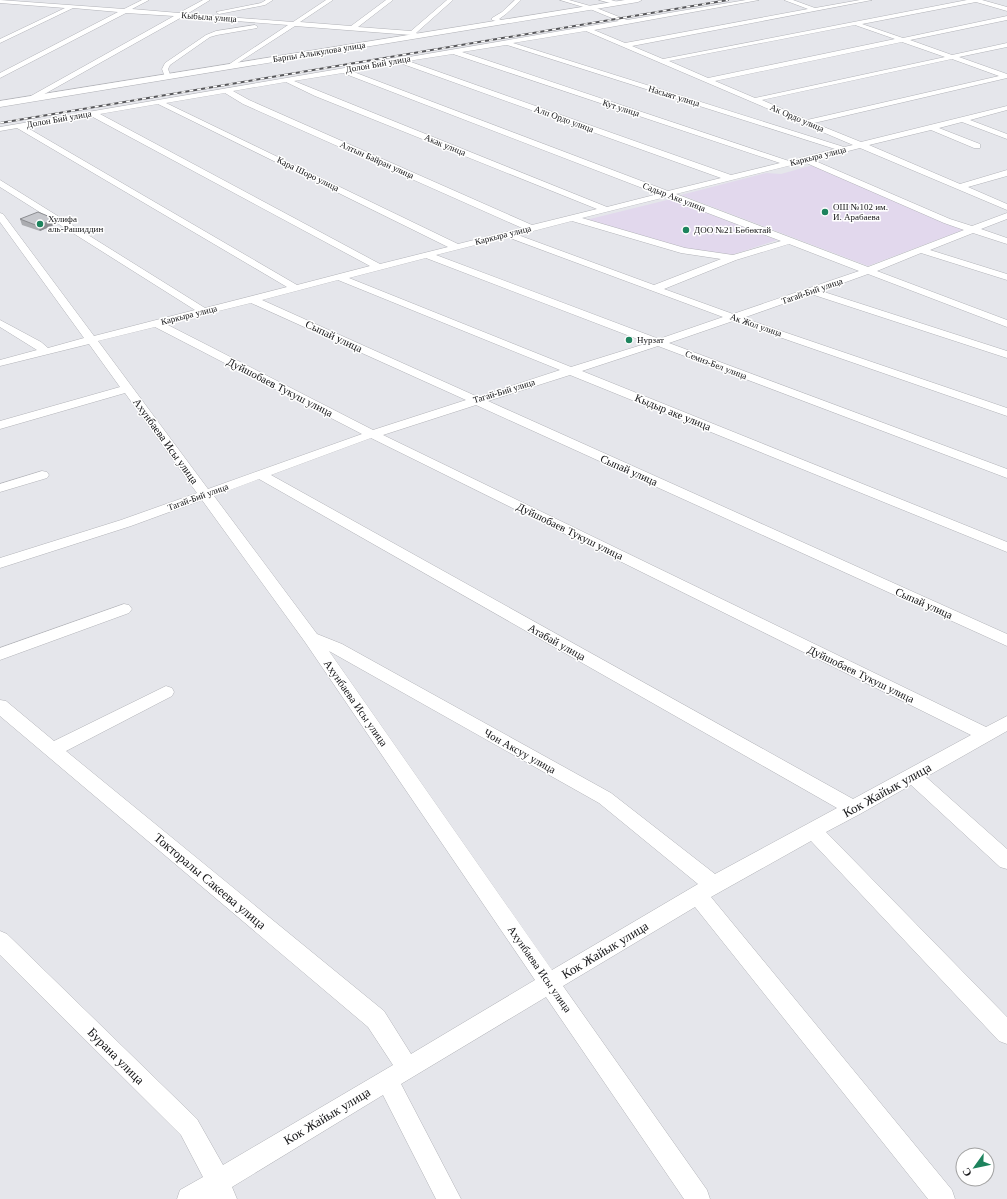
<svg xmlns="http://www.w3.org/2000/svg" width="1007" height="1199" viewBox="0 0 1007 1199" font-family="'Times New Roman',serif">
<rect width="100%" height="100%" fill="#e5e6eb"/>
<g fill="#e2d8ed">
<polygon points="813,165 963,230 868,266 681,195 766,173 781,174"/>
<polygon points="671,199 777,240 729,256 687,249 586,220"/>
</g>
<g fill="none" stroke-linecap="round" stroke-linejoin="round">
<defs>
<g id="minor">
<polygon points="0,0 124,9 142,0 149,0 132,9 179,13 203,0 210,0 187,14 293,22 326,0 333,0 300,22 351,26 386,0 393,0 358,27 411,31 447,0 453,0 416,33 420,35 420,37 411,35 295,26 230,68 228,67 228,65 288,25 182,17 32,101 28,99 29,97 174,16 126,13 0,78 0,73 118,12 73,8 0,43 0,39 65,8 0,3"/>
<polygon points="266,0 273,0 265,5 219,14 216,12 261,3"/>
<polygon points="515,0 521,0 506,14 499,19 503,21 503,23 492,20 492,18 502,12"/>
<path d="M560,0H569L594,7L627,20L746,0H759L594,30L625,43L808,9L784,0H793L815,8L860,0H872L632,46L663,59L967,0H982L1007,7V11L976,2L862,24L903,38L1007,16V20L910,40L952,55L1007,43V47L959,57L1007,74V78L814,123L861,142L1007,106V110L970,120L1007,134V139L962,122L939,128L980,144V148H974L931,130L869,145L960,184L1007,170V176L968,187L1007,204V210L860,148L813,160L950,219L972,226L1007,213V219L981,229L1007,238V244L973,233L930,250L1007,274V280L921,253L877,271L1007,320V327L868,274L821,291L1007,351V358L811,294L743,318L1007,408V416L733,321L669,343L1007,469V478L658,346L582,371L1007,542V552L570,375L488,401L1007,634V646L476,405L383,435L986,727L1007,716V731L926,777L1007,849V869L1000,867L911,785L860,814L826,832L1007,1017V1044L999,1041L811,841L711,897L952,1190L955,1199H928L695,907L563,986L707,1190L710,1199H684L546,997L401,1084L461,1199H436L383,1095L232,1187L237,1199H177L180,1190L203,1177L181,1135L0,955V931L7,934L197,1119L223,1165L393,1065L368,1027L0,716V700L6,701L54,741L166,686L172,688L174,692L172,696L66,751L384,1011L411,1054L535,980L305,642L202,500L131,526L0,568V558L121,520L197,493L125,393L0,429V421L120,387L89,344L0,366V360L37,350L0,327V320L41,342L48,348L84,338L0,222V213L3,214L94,336L195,310L0,187V180L205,308L287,287L17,128L0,131V127L619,21L590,9ZM855,25L895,39L708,78L669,61ZM586,31L853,145L844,147L513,43ZM902,42L945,57L755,98L715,81ZM506,45H507L835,149L789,161L462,52ZM453,54L780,163L731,175L408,61ZM952,59L999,76L807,120L762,100ZM400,63L721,178L668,191L351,71ZM343,73L658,194L607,207L294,81ZM286,82L315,96L597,209L532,225L249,100L233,91ZM225,93L243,104L522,228L458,244L166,103ZM158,104L448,247L380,264L100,114ZM91,116L370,266L297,285L26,127ZM804,162L944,223L964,230L868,267L676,194ZM666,197L781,241L733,255L685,248L582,218ZM572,221L681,253L721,259L654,285L518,235ZM507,237L723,317L659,339L436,255ZM789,244L859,271L733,314L664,289L736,260ZM426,258L648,343L571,367L349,278ZM338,280L560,370L478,397L262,300ZM251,303L466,400L373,430L166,324ZM155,327L362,434L208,489L98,341ZM371,438L971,735L853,799L271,475ZM259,479L837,808L715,874L611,793L342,644L317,634L214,496ZM329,651L599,803L698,884L552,970Z"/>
<polygon points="599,0 611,0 621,3 618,5"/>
<polygon points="255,25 258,27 257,28 217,35 210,37 170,65 168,69 171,77 168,79 165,77 162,69 165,63 206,35 216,31"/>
<polygon points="42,471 47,472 49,475 47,478 0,492 0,484"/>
<polygon points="124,604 129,605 132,609 129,613 0,660 0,648"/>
</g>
<polygon id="major" points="625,0 642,0 638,2 0,107 0,101"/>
</defs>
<use href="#minor" stroke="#b2b3b8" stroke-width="1"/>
<use href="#major" stroke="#b2b3b8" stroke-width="1"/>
<use href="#minor" fill="#fff" fill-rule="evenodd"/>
<use href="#major" fill="#fff" fill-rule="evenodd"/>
<defs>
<polyline id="rail" points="0,123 728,0"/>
</defs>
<use href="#rail" stroke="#565659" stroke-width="2"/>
<use href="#rail" stroke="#fff" stroke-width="1.5" stroke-dasharray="4" stroke-linecap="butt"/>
</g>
<polygon fill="#abacb0" points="20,219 56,224 40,231 22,225"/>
<polygon fill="#8b8c90" points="55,219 56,224 40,231 38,226"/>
<polygon fill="#c7c8cd" stroke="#8b8c90" points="38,212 55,219 38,226 20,219"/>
<g fill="#1d835d" stroke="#fff" stroke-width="1.5">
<circle cx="825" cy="212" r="4"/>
<circle cx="40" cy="224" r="4"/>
<circle cx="686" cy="230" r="4"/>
<circle cx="629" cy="340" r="4"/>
</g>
<g text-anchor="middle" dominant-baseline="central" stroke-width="3" stroke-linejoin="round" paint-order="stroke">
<g font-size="9" fill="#131315" stroke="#fff">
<text transform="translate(209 17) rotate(4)">Кыбыла улица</text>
<text transform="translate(319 52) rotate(-9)">Барпы Алыкулова улица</text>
<text transform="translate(378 64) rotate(-10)">Долон Бий улица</text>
<text transform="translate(674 96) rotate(17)">Насыят улица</text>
<text transform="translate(621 108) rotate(18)">Кут улица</text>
<text transform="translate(797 118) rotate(23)">Ак Ордо улица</text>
<text transform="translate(59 119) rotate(-10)">Долон Бий улица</text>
<text transform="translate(564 119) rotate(20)">Алп Ордо улица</text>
<text transform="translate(445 145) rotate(22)">Акак улица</text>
<text transform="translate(818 156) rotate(-14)">Каркыра улица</text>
<text transform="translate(377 160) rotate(24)">Алтын Байран улица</text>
<text transform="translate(308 174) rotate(26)">Кара Шоро улица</text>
<text transform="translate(674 197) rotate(21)">Садыр Аке улица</text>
<text transform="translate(503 235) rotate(-14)">Каркыра улица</text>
<text transform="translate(812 291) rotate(-19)">Тагай-Бий улица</text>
<text transform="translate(189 315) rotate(-14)">Каркыра улица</text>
<text transform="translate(756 325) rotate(19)">Ак Жол улица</text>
<text transform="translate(716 365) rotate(21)">Семиз-Бел улица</text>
<text transform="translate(504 391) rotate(-17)">Тагай-Бий улица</text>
<text transform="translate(198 497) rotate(-20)">Тагай-Бий улица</text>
</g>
<g font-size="9" fill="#131315" stroke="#fff" text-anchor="start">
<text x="833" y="207">ОШ №102 им.<tspan x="833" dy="10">И. Арабаева</tspan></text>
<text x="48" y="219">Хулифа<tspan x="48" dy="10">аль-Рашиддин</tspan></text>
<text x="694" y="230">ДОО №21 Бөбөктай</text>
<text x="637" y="340">Нурзат</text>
</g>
<g font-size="11" fill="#131315" stroke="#fff">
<text transform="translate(334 336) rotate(25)">Сыпай улица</text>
<text transform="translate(280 387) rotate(27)">Дуйшобаев Тукуш улица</text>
<text transform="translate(673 412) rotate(22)">Кыдыр аке улица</text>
<text transform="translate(166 441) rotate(54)">Ахунбаева Исы улица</text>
<text transform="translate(629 470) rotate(24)">Сыпай улица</text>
<text transform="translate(570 531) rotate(26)">Дуйшобаев Тукуш улица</text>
<text transform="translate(924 603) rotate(24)">Сыпай улица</text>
<text transform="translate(557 642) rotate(29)">Атабай улица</text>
<text transform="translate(861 674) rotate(26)">Дуйшобаев Тукуш улица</text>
<text transform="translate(356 703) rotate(55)">Ахунбаева Исы улица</text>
<text transform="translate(520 751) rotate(29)">Чон Аксуу улица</text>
<text transform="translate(540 969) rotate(55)">Ахунбаева Исы улица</text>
</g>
<g font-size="13" fill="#131315" stroke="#fff">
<text transform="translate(887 790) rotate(-29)">Кок Жайык улица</text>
<text transform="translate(210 881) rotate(40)">Токторалы Сакеева улица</text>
<text transform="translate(605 950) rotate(-31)">Кок Жайык улица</text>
<text transform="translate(116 1056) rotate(45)">Бурана улица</text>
<text transform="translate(327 1116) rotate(-31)">Кок Жайык улица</text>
</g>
</g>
<g transform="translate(975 1167) rotate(237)"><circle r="19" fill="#ffffff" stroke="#a1a1a1"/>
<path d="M0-3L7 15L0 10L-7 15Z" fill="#1d835d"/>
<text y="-6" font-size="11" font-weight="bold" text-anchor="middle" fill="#131315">С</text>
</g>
</svg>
